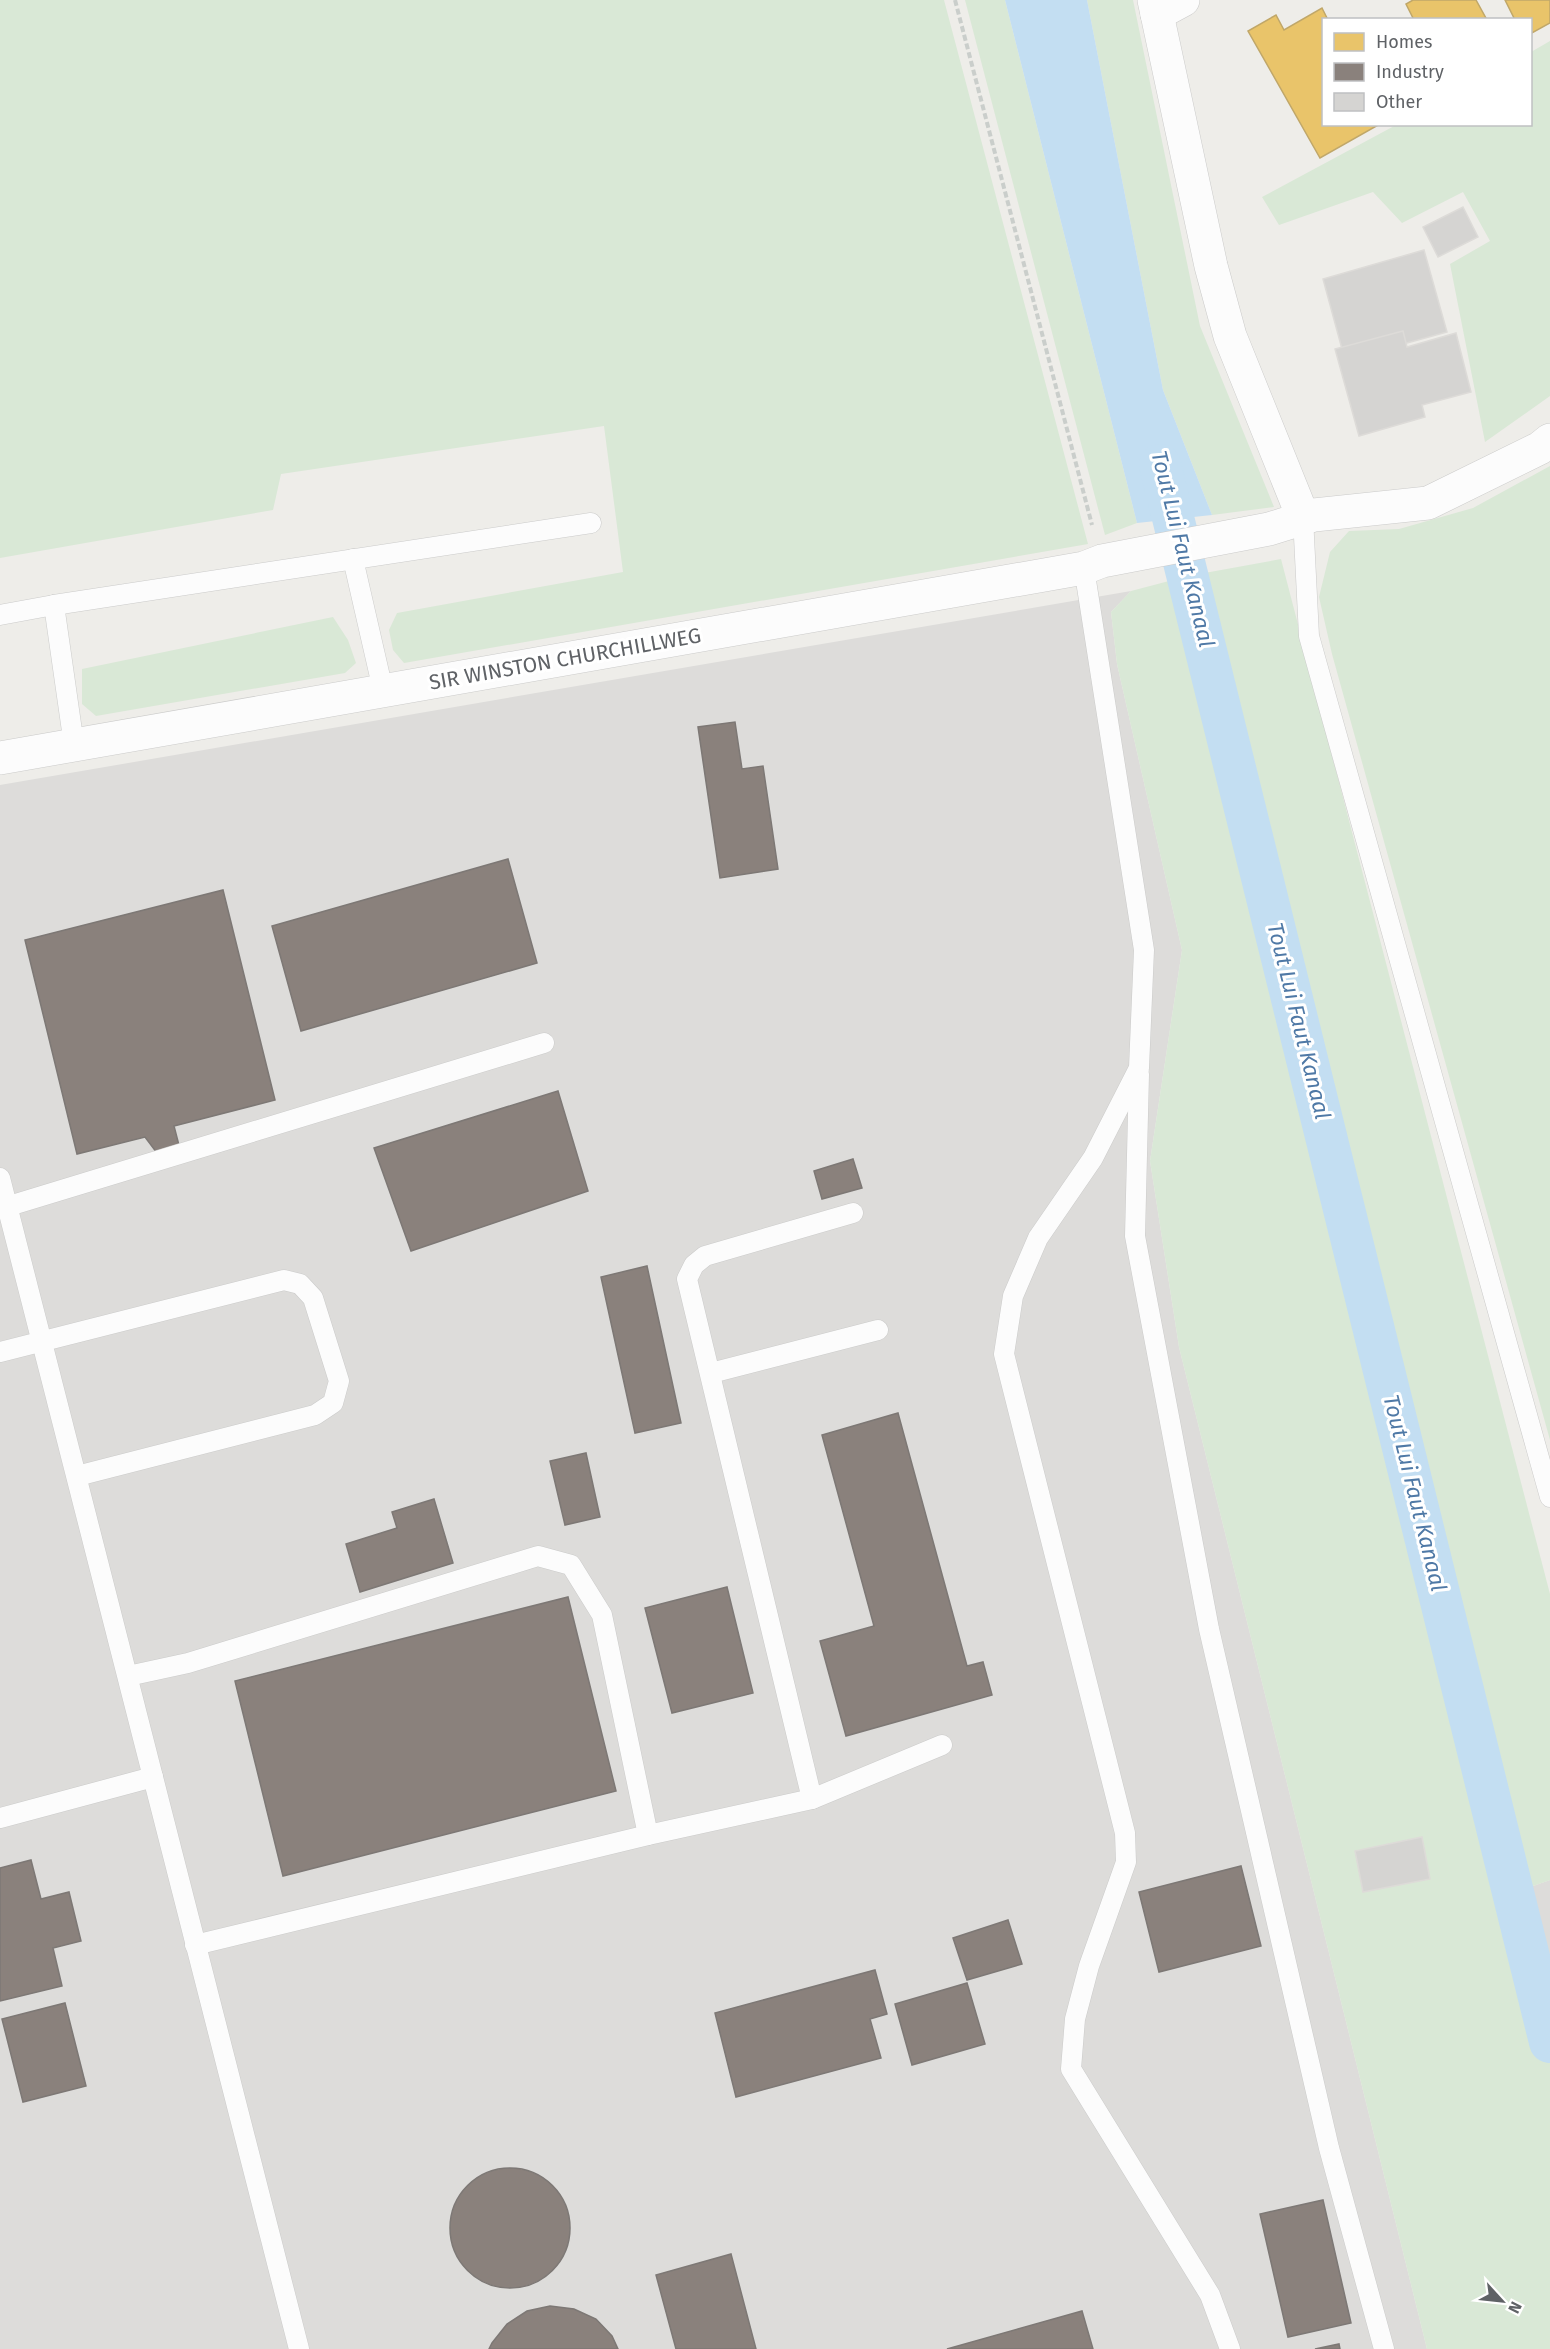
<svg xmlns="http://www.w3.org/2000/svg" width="1550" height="2349" viewBox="0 0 1550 2349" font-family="'Fira Sans',sans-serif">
<rect width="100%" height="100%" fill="#eeede9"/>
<g fill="#dddcda">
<polygon points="1131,591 1111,612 1117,664 1182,950 1150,1161 1179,1347 1427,2349 0,2349 0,785"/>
<polygon points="1550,1880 1550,2042 1513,1893"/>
</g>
<g fill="#d9e8d6">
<polygon points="0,0 944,0 1088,544 404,663 393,650 389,630 397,613 623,572 604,426 281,474 273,510 0,558"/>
<polygon points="965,0 1005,0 1137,523 1105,535"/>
<polygon points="1087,0 1133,0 1200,326 1274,507 1212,515 1163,390"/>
<polygon points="1550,41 1550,396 1485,442 1450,264 1490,241 1463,192 1402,223 1373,192 1279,225 1262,197 1396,125 1530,124 1531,52"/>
<polygon points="1550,466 1550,1440 1332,654 1319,597 1330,552 1349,531 1399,529 1473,508"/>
<polygon points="1281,559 1550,1594 1550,1880 1513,1893 1550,2042 1550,2349 1427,2349 1179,1347 1150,1161 1182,950 1117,664 1111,612 1131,591 1188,576"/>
<polygon points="333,617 348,640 356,663 345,673 96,716 82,704 82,669"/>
</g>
<polygon fill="#c3def2" points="1005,0 1087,0 1163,390 1212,515 1137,523"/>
<g fill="#e9c46a" stroke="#c0a769" stroke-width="1.5">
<polygon points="1413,0 1476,0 1487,20 1414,20 1406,4"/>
<polygon points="1505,0 1550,0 1550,23 1530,34 1530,20 1515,20"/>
<polygon points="1322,8 1328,20 1324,20 1324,124 1380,124 1320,158 1248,31 1276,15 1284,30"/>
</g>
<g fill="#8a817c" stroke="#7d7875" stroke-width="1.5">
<polygon points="735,722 742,769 763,766 778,869 720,878 698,727"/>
<polygon points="508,859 537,963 301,1031 272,926"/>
<polygon points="223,890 275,1100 174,1126 181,1153 157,1153 145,1137 77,1154 25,940"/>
<polygon points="558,1091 588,1191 411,1251 374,1148"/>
<polygon points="853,1159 862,1188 822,1199 814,1171"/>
<polygon points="647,1266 681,1423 635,1433 601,1277"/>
<polygon points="898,1413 967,1666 983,1662 992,1695 846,1736 820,1641 874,1626 822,1435"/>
<polygon points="586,1453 600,1517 565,1525 550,1461"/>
<polygon points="434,1499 453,1563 360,1592 346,1544 397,1528 392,1512"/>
<polygon points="727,1587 753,1693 672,1713 645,1608"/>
<polygon points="568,1597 616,1791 283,1876 235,1681"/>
<polygon points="31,1860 41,1899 69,1892 81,1941 53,1948 62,1986 0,2001 0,1868"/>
<polygon points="1241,1866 1261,1946 1159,1972 1139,1892"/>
<polygon points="1008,1920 1022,1964 967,1980 953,1938"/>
<polygon points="875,1970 887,2014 870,2019 881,2058 736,2097 715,2013"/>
<polygon points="967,1983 985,2044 912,2065 895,2004"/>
<polygon points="65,2003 86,2086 23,2102 2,2019"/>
<circle cx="510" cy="2228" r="60"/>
<polygon points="1323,2200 1351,2323 1288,2337 1260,2214"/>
<polygon points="731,2254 756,2349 676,2349 656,2275"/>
<polygon points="550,2306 574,2309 596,2319 612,2336 618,2349 489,2349 492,2343 507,2324 527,2311"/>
<polygon points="1082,2311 1093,2349 947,2349"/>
<polygon points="1339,2344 1340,2349 1315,2349"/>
</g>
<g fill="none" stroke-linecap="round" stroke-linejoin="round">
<polyline stroke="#c3def2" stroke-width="42" points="1160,465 1550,2042"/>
</g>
<g fill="#d5d4d2" stroke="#dddbd8" stroke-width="1.5">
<polygon points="1463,207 1478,237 1438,257 1423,227"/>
<polygon points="1424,250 1447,332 1345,360 1323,279"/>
<polygon points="1403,331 1407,347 1456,333 1471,392 1422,405 1425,417 1359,436 1335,349"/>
<polygon points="1422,1837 1430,1879 1363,1892 1355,1851"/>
</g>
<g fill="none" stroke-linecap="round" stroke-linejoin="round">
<defs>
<g id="lane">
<polyline points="1303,517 1309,636 1550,1497"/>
<polyline points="353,559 383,690"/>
<polyline points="1084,568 1144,950 1139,1068 1093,1158 1038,1238 1013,1296 1004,1354 1125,1833 1126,1862 1089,1966 1075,2019 1071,2069 1210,2295 1230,2349"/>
<polyline points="54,605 74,745"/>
<polyline points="0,615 54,605 591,523"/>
<polyline points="1139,1074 1135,1236 1209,1629 1329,2148 1384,2349"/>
<polyline points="0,1178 299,2349"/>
<polyline points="9,1206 544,1043"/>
<polyline points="0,1352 284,1280 300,1284 313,1298 339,1381 333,1403 315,1415 77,1476"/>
<polyline points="711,1373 878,1330"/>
<polyline points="128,1676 188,1663 538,1556 571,1565 602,1615 648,1835"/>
<polyline points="812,1799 687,1279 694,1265 705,1256 853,1213"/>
<polyline points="0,1818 153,1777"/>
<polyline points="195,1945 648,1835 812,1799 942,1745"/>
</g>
<polyline id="street" points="1157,14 1183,0"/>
<g id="secondary">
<polyline points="1154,0 1211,266 1230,336 1303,517"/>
<polyline points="0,758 1084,568 1102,561 1269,529 1314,515 1428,503 1540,448 1550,440"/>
</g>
</defs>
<use href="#lane" stroke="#cbcbca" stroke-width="21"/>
<use href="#street" stroke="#cbcbca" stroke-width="34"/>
<use href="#secondary" stroke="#cbcbca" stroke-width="34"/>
<polyline stroke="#cacecb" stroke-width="4" stroke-dasharray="6 3" stroke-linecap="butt" points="955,0 1092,525"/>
<use href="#lane" stroke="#fcfcfc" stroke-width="20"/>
<use href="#street" stroke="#fcfcfc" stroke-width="33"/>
<use href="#secondary" stroke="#fcfcfc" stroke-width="33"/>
</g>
<g text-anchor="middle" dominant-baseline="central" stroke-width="6" stroke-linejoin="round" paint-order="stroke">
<g font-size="21" fill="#5f6266" stroke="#fff">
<text transform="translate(565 659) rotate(-10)">SIR WINSTON CHURCHILLWEG</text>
</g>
<g font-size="22" font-style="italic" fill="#4f79a6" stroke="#fff">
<text transform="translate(1183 549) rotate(76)">Tout Lui Faut Kanaal</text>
<text transform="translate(1299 1021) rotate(76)">Tout Lui Faut Kanaal</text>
<text transform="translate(1415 1493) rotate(76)">Tout Lui Faut Kanaal</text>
</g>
</g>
<rect x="1322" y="18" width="210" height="108" fill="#ffffff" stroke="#bfc0c2" stroke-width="1.5"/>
<rect x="1334" y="33" width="30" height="18" fill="#e9c46a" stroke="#bfc0c2" stroke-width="1.5"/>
<text x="1376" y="48" font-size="18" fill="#5f6266">Homes</text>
<rect x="1334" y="63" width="30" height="18" fill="#8a817c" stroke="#bfc0c2" stroke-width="1.5"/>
<text x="1376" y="78" font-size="18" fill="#5f6266">Industry</text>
<rect x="1334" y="93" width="30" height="18" fill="#d5d4d2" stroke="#bfc0c2" stroke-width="1.5"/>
<text x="1376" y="108" font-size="18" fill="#5f6266">Other</text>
<g transform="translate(1502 2301) rotate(117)" stroke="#ffffff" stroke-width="4.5" paint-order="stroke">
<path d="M0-4.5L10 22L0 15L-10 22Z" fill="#5f6266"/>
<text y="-9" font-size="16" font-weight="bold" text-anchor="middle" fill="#5f6266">N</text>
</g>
</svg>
